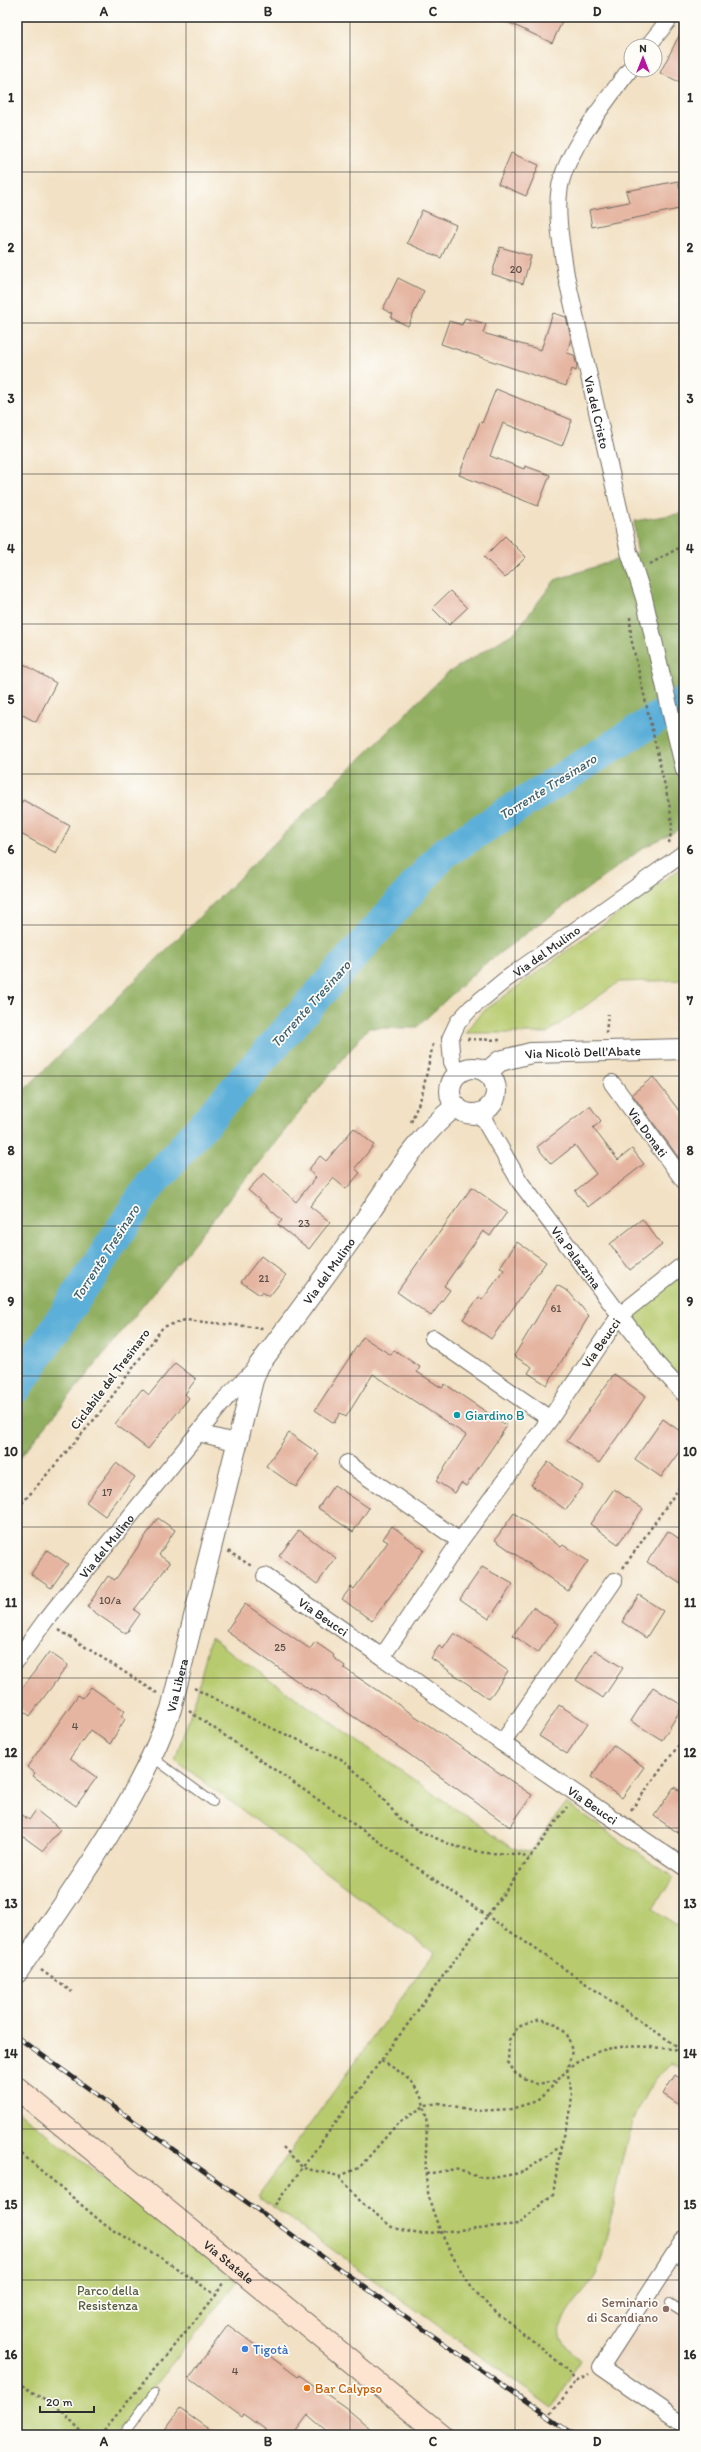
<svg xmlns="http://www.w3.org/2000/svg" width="701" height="2452" viewBox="0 0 701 2452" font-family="Itim,sans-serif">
<rect width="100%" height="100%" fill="#fdfcf7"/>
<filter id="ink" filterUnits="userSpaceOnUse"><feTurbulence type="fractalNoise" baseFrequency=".025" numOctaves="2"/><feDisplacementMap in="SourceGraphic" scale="8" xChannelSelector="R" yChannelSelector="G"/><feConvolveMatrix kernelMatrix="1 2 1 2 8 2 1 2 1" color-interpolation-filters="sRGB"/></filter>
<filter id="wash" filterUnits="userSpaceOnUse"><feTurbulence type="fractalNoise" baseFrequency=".012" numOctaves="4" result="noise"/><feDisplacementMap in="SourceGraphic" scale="16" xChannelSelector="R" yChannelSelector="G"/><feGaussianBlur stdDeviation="0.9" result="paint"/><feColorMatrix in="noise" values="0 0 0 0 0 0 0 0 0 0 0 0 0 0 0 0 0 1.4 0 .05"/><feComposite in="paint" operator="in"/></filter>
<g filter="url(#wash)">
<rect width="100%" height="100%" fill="#f2e1c4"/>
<polygon fill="#ecd3b9" points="684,2256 684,2414 610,2362"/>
<g fill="#b7cb6e" stroke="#717b4c">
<polygon points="684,866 684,980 619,982 547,1033 466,1033 481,1013"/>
<polygon points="684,1274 684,1383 626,1316"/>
<path d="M210,1638L512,1848L530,1852L566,1803L673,1877L653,1909L684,1930V2071L671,2063C619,2107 618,2202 600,2264C593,2288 566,2303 561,2328C558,2342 571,2352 580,2360L552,2408L258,2196L434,1953L175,1760L197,1694Z"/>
<polygon points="17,2111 237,2282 115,2435 17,2435"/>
</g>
<polygon fill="#91af61" stroke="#5e6d46" points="684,513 684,827 643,848 482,966 416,1028 368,1028 17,1461 17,1097 446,674 515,632 555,580 637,553 634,521"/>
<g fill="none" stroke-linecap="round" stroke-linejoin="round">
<polyline stroke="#5cafd8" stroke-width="32" points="17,1387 151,1184 444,853 684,701"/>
</g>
<g id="blocks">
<g fill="#e5b5a1">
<polygon points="497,17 552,17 562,22 552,43"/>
<polygon points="684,26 684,84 660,73"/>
<polygon points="511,153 539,165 526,196 498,184"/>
<polygon points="678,181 680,189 684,188 684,208 592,227 589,210 629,202 626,191"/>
<polygon points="422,210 456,225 441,258 407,243"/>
<polygon points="500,247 531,256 523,284 492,274"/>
<polygon points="398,278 424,291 408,326 391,318 393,314 383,309"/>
<polygon points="553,313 566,317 571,338 567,353 574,355 577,366 576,371 572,369 566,386 441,344 449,321 462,325 465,318 486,324 483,333 541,350"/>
<polygon points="496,389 572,420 562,446 503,423 490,456 524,469 525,466 550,475 538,506 459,475 480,422 482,423"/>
<polygon points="505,536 526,557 505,578 484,557"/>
<polygon points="450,591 467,608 449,625 432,608"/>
<polygon points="22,663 56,683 36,722 17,712 17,674"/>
<polygon points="23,800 70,826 56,853 17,832 17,811"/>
<polygon points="653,1077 684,1117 684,1165 632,1094"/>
<polygon points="590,1106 601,1121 593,1128 618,1160 632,1149 644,1164 588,1207 575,1191 596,1174 575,1145 551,1164 537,1147"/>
<polygon points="354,1128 374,1145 355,1168 360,1173 346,1189 333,1178 310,1206 330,1222 309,1249 278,1225 282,1220 248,1190 264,1173 296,1202 316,1177 308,1170 320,1156 326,1161"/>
<polygon points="472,1187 507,1212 490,1236 483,1231 444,1286 450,1290 431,1316 397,1292"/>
<polygon points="642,1219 662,1245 630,1270 610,1244"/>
<polygon points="517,1242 546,1262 491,1339 463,1319 479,1297 482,1300 504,1270 500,1267"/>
<polygon points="261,1256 286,1275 269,1297 262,1292 260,1295 241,1282"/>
<polygon points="557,1285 569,1292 589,1316 547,1385 528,1373 532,1367 514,1356"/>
<polygon points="363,1337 391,1355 394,1350 420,1367 417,1372 442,1388 445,1384 507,1426 466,1486 461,1483 455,1493 436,1481 466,1435 373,1374 346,1417 340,1413 334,1423 315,1410"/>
<polygon points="175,1363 196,1379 185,1394 189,1398 148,1449 115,1424 142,1389 149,1395"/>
<polygon points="614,1374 646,1396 599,1463 567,1441"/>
<polygon points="663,1419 684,1434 684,1445 661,1477 635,1459"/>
<polygon points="289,1433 319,1454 296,1487 266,1466"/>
<polygon points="548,1462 583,1486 566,1510 531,1485"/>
<polygon points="116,1463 135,1477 105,1516 86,1502"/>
<polygon points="334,1485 369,1508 353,1532 318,1508"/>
<polygon points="614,1489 643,1509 618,1544 590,1524"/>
<polygon points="514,1513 561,1547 563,1545 588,1561 568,1591 495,1540"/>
<polygon points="158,1518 175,1530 159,1555 170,1563 134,1610 140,1614 126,1634 87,1607 108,1576 115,1580"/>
<polygon points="392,1526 424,1550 372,1621 342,1599 351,1587 354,1589 388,1542 383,1539"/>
<polygon points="299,1530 336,1558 317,1584 279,1556"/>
<polygon points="668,1531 684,1542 684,1586 647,1562"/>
<polygon points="47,1550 68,1564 51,1588 31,1574"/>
<polygon points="482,1567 513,1584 489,1619 460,1599"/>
<polygon points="639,1595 663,1611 646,1638 622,1622"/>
<polygon points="245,1604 310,1649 315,1642 334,1655 333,1657 345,1666 344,1668 532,1795 510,1827 406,1752 311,1688 310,1690 226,1631"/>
<polygon points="533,1607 558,1624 538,1653 513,1635"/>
<polygon points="454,1633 508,1671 489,1699 431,1658 439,1646 443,1649"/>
<polygon points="595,1650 623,1668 603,1698 576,1680"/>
<polygon points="49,1652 68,1665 30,1716 17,1706 17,1695"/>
<polygon points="91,1687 125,1711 121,1716 125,1719 110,1744 90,1730 70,1758 97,1777 76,1806 33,1776 35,1773 27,1767 78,1695 83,1698"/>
<polygon points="653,1687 683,1706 662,1740 631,1721"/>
<polygon points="559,1705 588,1723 567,1754 539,1736"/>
<polygon points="613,1745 644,1767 622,1798 591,1777"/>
<polygon points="674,1787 684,1794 684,1837 654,1816"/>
<polygon points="36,1810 60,1829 43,1851 17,1832 17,1811 29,1820"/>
<polygon points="675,2075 684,2081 684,2108 663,2094"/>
<polygon points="228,2325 298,2377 299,2375 345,2407 378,2435 331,2435 308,2415 293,2435 273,2435 244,2414 242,2417 189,2378"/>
<polygon points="180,2409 217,2435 161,2435"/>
</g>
</g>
</g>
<g filter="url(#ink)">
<use href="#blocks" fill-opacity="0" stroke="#716b61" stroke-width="1"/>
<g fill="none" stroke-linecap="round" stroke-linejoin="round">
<defs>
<g id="service">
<polyline points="152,1757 213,1802"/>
<polyline points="670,2303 684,2312"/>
<polyline points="123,2435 154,2393"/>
</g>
<g id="minor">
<polyline points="648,46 671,17"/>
<path id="s1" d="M631,68C608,98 567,150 560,186C555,213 562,248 566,275L629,552L644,598L684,770"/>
<path id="s2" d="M458,1074L452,1062L450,1039L458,1022L471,1008L505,980L684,853"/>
<path id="s3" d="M612,1083L684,1181"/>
<path id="s4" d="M480,1113L520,1182L656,1363L684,1394"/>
<path id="s5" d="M684,1264L620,1315L550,1419L460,1541L382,1657L502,1743L684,1867"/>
<polyline points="433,1338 550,1419"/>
<polyline points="239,1443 198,1433 227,1397 258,1366"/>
<polyline points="347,1463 460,1541"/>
<path id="s6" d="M265,1576L382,1657"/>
<path id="s7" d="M17,1660L45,1621L198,1433"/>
<polyline points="502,1743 614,1581"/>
<polyline points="684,2239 601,2367 684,2424"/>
</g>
<g id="tertiary">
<circle cx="473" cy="1091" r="23"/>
<path id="s8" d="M487,1072L500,1061L531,1053L684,1049"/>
<path id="s9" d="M17,1973C73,1888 137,1806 171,1709L253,1380L259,1365C293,1320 326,1275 358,1230C387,1188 415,1138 456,1106"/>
</g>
<g id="secondary">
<path id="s10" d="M17,2088L441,2435"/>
</g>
</defs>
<use href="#service" stroke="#716b61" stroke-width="10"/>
<use href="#minor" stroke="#716b61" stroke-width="18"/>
<use href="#tertiary" stroke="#716b61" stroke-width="22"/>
<use href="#secondary" stroke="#716b61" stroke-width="24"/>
<g stroke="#716b61" stroke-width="2.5" stroke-dasharray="3 3" stroke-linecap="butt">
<polyline points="650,564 684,545"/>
<polyline points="630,617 631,638 670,808 672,828 669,843"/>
<polyline points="606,1033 608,1014"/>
<polyline points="467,1039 500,1040"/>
<polyline points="411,1122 422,1095 433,1044"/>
<polyline points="17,1507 24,1501 99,1414 163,1327 185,1320 263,1328"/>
<polyline points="228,1551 253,1567"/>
<polyline points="623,1568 684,1481"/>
<polyline points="59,1630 157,1693"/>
<polyline points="194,1688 258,1722 341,1759 371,1785 400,1819 419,1831 454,1846 485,1853 516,1854 529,1858"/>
<polyline points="189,1711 684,2051"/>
<polyline points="631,1810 684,1738"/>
<polyline points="41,1970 72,1992"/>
<path d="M381,2061C453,2096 414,2143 430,2201C438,2232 462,2279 485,2302C514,2330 550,2349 576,2381"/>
<polyline points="283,2147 303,2168 339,2176 359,2168 398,2123 426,2105 439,2103 477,2111 511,2109 537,2101 557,2082"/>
<polyline points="17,2150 105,2225 163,2259 216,2295"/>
<polyline points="426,2174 455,2169 479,2177 499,2177 524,2172 561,2146"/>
<path d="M339,2176L361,2202L393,2228L419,2234L518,2224L553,2194L561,2146L570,2115L572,2095L567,2070L572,2051L567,2034L556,2024L540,2019L518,2027L509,2040L508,2062L516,2074L536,2084L557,2081C592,2039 632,2045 682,2050"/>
<polyline points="275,2205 567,1807"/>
<polyline points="17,2382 64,2413 85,2435"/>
<polyline points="551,2414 576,2381 588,2374"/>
<polyline points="100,2435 216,2295 224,2281"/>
</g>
<use href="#service" stroke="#fff" stroke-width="8"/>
<use href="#minor" stroke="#fff" stroke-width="16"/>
<use href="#tertiary" stroke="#fff" stroke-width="20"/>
<use href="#secondary" stroke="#fde4d1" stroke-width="22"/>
<defs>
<polyline id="rail" points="17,2037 405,2316 574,2435"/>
</defs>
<use href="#rail" stroke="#2b2b2b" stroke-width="4.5"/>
<use href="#rail" stroke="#fdfcf7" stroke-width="3" stroke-dasharray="9" stroke-linecap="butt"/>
</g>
</g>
<path fill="none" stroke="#2b2b2b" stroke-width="1" stroke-opacity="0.55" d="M186,17V2435M350,17V2435M515,17V2435M17,172H684M17,323H684M17,474H684M17,624H684M17,774H684M17,925H684M17,1076H684M17,1226H684M17,1376H684M17,1527H684M17,1678H684M17,1828H684M17,1978H684M17,2129H684M17,2280H684"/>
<circle fill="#0f9aa8" stroke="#fdfcf7" stroke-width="1.5" cx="457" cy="1415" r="4"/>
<circle fill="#8d6e63" stroke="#fdfcf7" stroke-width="1.5" cx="666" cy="2309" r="4"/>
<circle fill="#3f7fe0" stroke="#fdfcf7" stroke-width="1.5" cx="245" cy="2349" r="4"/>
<circle fill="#e8710a" stroke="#fdfcf7" stroke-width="1.5" cx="307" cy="2388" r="4"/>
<g text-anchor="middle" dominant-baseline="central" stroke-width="3.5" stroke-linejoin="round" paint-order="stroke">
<g font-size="11" fill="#5a4e48">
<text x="516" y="269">20</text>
<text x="304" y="1223">23</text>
<text x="264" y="1278">21</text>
<text x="556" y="1308">61</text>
<text x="107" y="1492">17</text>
<text x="110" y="1600">10/a</text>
<text x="280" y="1647">25</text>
<text x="75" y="1726">4</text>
<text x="235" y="2371">4</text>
</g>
<g font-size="13" fill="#2b2b2b" stroke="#fdfcf7">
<text stroke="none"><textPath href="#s1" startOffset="369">Via del Cristo</textPath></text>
<text stroke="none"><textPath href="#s2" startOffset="169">Via del Mulino</textPath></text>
<text stroke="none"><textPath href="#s8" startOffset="101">Via Nicolò Dell'Abate</textPath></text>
<text stroke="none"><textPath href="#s3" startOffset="61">Via Donati</textPath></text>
<text stroke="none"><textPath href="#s4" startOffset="174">Via Palazzina</textPath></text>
<text stroke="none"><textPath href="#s9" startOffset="779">Via del Mulino</textPath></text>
<text transform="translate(601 1343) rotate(-55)">Via Beucci</text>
<text transform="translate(110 1379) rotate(-53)">Ciclabile del Tresinaro</text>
<text stroke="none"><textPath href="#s7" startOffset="145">Via del Mulino</textPath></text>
<text stroke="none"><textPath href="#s6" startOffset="71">Via Beucci</textPath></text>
<text stroke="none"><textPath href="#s9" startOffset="331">Via Libera</textPath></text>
<text stroke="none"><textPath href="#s5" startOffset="756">Via Beucci</textPath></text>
<text stroke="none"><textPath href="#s10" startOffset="274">Via Statale</textPath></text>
</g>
<g font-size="13" fill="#0d838f" stroke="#fdfcf7" text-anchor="start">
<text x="465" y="1415">Giardino B</text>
</g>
<g font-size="13" fill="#555b3f" stroke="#fdfcf7">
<text x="108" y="2290">Parco della<tspan x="108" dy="15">Resistenza</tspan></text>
</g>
<g font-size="13" fill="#785e54" stroke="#fdfcf7" text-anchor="end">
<text x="658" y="2302">Seminario<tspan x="658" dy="15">di Scandiano</tspan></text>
</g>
<g font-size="13" fill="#366cbe" stroke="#fdfcf7" text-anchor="start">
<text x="253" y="2349">Tigotà</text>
</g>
<g font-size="13" fill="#c56008" stroke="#fdfcf7" text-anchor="start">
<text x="315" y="2388">Bar Calypso</text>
</g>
<g font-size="14" font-style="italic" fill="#3f6070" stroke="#fdfcf7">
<text transform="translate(548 787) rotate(-32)">Torrente Tresinaro</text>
<text transform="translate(311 1004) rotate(-48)">Torrente Tresinaro</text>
<text transform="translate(106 1253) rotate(-57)">Torrente Tresinaro</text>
</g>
</g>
<rect width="701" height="2452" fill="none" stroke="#fdfcf7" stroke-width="44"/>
<g transform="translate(643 58)"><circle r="19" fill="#fdfcf7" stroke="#a9a8a5"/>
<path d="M0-3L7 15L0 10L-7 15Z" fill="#b5179e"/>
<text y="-6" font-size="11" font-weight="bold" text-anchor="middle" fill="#2b2b2b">N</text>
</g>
<path d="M40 2406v6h54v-6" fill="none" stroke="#2b2b2b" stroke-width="2"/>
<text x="46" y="2406" font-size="12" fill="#2b2b2b" stroke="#fdfcf7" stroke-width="3" paint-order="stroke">20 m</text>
<rect x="22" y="22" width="657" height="2408" fill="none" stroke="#2b2b2b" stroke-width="1.5"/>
<g font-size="13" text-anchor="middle" font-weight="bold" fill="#2b2b2b">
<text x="104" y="16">A</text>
<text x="268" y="16">B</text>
<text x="433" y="16">C</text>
<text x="597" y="16">D</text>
<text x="11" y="102">1</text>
<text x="690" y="102">1</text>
<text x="11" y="252">2</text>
<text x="690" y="252">2</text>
<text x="11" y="403">3</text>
<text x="690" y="403">3</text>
<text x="11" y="553">4</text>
<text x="690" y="553">4</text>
<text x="11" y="704">5</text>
<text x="690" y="704">5</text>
<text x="11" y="854">6</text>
<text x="690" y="854">6</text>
<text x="11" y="1005">7</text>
<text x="690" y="1005">7</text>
<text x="11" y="1155">8</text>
<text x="690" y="1155">8</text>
<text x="11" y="1306">9</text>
<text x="690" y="1306">9</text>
<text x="11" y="1456">10</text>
<text x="690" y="1456">10</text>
<text x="11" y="1607">11</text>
<text x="690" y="1607">11</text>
<text x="11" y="1757">12</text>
<text x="690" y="1757">12</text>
<text x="11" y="1908">13</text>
<text x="690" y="1908">13</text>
<text x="11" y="2058">14</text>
<text x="690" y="2058">14</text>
<text x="11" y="2209">15</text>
<text x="690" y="2209">15</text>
<text x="11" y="2359">16</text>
<text x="690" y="2359">16</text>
<text x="104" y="2446">A</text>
<text x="268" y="2446">B</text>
<text x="433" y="2446">C</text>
<text x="597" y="2446">D</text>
</g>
</svg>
